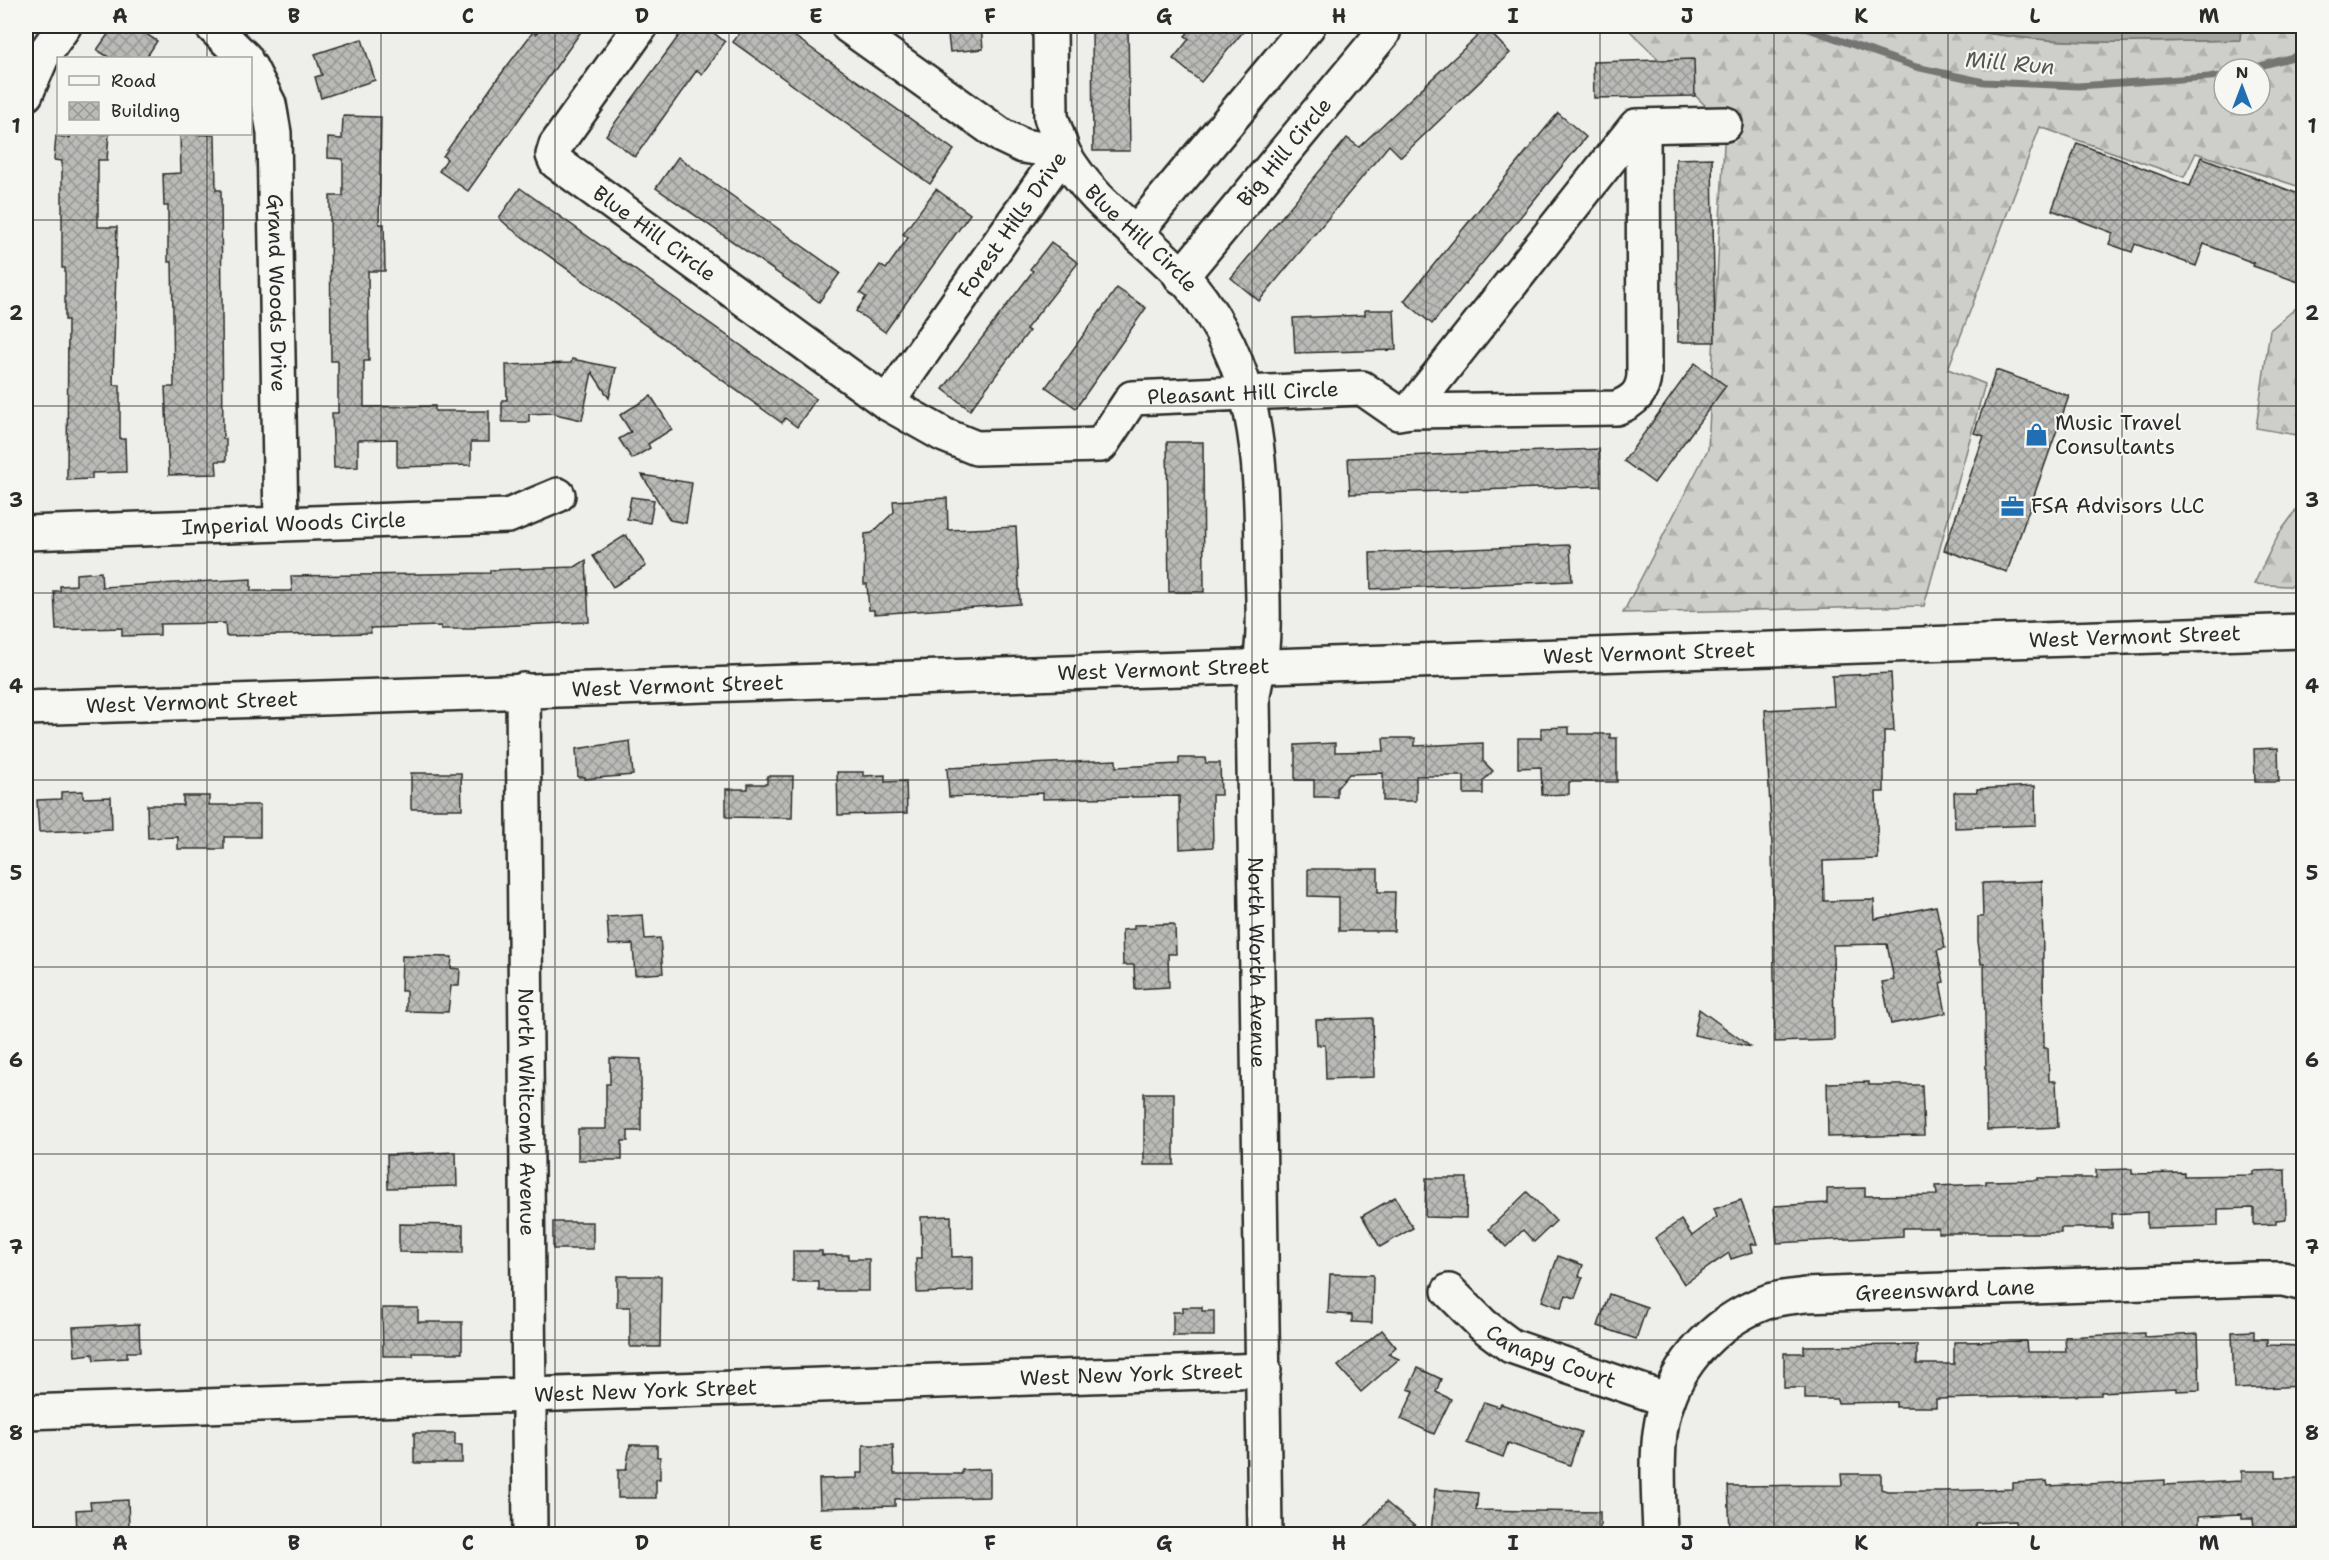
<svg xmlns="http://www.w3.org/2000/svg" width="2329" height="1560" viewBox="0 0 2329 1560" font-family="'Shantell Sans',sans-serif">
<defs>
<pattern id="forest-firs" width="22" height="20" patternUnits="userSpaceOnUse" patternTransform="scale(1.5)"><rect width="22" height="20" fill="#cececa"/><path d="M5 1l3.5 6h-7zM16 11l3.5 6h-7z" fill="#b1b1ae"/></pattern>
<pattern id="building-cross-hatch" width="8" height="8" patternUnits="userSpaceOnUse" patternTransform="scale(1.5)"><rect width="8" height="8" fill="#babab7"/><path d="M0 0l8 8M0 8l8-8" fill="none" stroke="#979795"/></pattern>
</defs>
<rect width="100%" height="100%" fill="#eeeeea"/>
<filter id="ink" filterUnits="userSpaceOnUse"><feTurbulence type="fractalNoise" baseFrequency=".0167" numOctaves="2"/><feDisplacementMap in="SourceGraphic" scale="12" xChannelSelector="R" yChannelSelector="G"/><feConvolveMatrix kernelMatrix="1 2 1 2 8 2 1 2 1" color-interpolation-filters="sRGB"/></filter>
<g filter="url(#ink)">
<g fill="url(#forest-firs)" stroke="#7c7c7a" stroke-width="1.5" fill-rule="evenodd">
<path d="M1625,26H1952C2042,48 2147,42 2240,40L2241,26H2303V188L2196,153L2184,177L2040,127L1948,369L1985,384L1924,606L1623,613L1708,449L1725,125ZM2224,69H2260V105H2224Z"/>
<polygon points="2303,302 2303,436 2256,428 2270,330"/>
<polygon points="2303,501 2303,587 2254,584 2278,535"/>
</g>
<path fill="#a6a6a3" stroke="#757573" stroke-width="1.5" d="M1952,26H2241L2240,40C2147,42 2042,48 1952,26Z"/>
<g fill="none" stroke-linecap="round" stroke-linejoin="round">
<g stroke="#757573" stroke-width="7">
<polyline points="1800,26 1916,67 1984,82 2078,86 2224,76"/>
<polyline points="2249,69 2304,54"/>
</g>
</g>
<g fill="url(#building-cross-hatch)" stroke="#2b2b2b" stroke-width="1.5">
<polygon points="542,26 585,26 468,191 439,171 447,159 443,156 498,78 533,32 536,34"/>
<polygon points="686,26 705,26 725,42 702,74 697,70 635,157 606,135"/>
<polygon points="745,26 780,26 954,150 930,184 733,42"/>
<polygon points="947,26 981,26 983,49 950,52"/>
<polygon points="1092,26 1128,26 1130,151 1093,151"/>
<polygon points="1194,26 1248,26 1201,82 1173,59 1189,39 1185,36"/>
<polygon points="113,27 127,35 129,32 133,34 137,28 157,41 146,58 110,58 97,50"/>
<polygon points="1486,28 1510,53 1401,157 1389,145 1259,301 1231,278 1347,138 1359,147"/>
<polygon points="362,39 375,80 321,98 315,77 322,75 315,54"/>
<polygon points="1694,59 1695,96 1594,98 1593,62"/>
<polygon points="1558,113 1586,137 1432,324 1404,301"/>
<polygon points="343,116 381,117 379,224 384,224 385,271 368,271 369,361 364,361 364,407 435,406 435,411 489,411 489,442 471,442 471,465 397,467 397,439 358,440 358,467 334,468 332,413 338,413 338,361 331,361 330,196 343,196 343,159 328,158 328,138 342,139"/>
<polygon points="70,134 109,134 107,160 98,160 98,227 117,227 113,385 120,385 120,439 125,439 126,472 92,473 92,479 67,480 68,320 65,320 65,268 62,268 62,161 54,160 56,136 70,138"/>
<polygon points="180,134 215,135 216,190 221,190 223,439 226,439 226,461 216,461 217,474 169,475 165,387 174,387 173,313 172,262 168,262 168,206 164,206 163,174 181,173"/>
<polygon points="2077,143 2190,186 2201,157 2304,196 2304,284 2253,266 2254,263 2204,244 2196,266 2135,244 2132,252 2109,244 2113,233 2052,210"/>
<polygon points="678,157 840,273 819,302 656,188"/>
<polygon points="1712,158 1715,342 1678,342 1676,159"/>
<polygon points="520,188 816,399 797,427 785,418 782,423 510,228 499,218"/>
<polygon points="936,189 970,214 885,332 856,311 866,297 860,293 880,265 886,269 908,238 903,234"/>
<polygon points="1051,242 1078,263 1026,329 1029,331 970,410 943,389 1033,271 1030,269"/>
<polygon points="1117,288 1146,308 1076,408 1046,387"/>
<polygon points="1365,310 1394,310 1396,350 1295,353 1293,318 1365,315"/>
<polygon points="572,359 616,368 609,398 592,372 582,420 551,413 529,414 529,422 502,422 502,400 507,400 506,365 571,363"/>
<polygon points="1695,363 1726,386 1654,483 1624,461"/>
<polygon points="1996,370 2069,396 2007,572 1944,550 1984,436 1974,433"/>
<polygon points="651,396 672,429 648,444 650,448 632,459 619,439 631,432 620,415"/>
<polygon points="1167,442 1203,442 1204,592 1169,592"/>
<polygon points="1599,449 1601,486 1350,494 1348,458"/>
<polygon points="642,475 692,483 686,523 670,520"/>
<polygon points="631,497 654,500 650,523 627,519"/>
<polygon points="947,498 948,530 1016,527 1020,604 874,614 874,610 869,610 867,584 864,584 865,534 872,533 894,512 893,501"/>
<polygon points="626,535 646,566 613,587 593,556"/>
<polygon points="1570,545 1572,581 1371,589 1370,553"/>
<polygon points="586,560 589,622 475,627 475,629 441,629 441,626 370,628 371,633 283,635 226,636 225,623 160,624 160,635 122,636 122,628 56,630 54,591 60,591 60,586 76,585 76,574 101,572 102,587 251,579 251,591 292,591 291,576 490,573 490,570 575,567"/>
<polygon points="1891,673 1894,731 1884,731 1884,792 1876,792 1878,859 1823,861 1824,901 1874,900 1875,919 1936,906 1945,948 1937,950 1944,982 1940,983 1946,1013 1891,1024 1882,982 1894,980 1887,944 1833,945 1834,1040 1775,1042 1772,845 1765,710 1834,706 1832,676"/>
<polygon points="1569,727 1569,734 1610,734 1610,738 1617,738 1617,782 1569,782 1569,794 1542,795 1541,767 1518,768 1518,738 1541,738 1541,728"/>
<polygon points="1383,738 1415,738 1415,746 1483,743 1483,761 1493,771 1483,781 1483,794 1464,794 1464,776 1416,776 1416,801 1383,801 1383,773 1349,774 1337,788 1337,797 1314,797 1314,780 1295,780 1295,745 1335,743 1335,752 1384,751"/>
<polygon points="630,741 633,775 585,779 585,777 578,777 576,749"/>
<polygon points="2278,748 2279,782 2255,782 2254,749"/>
<polygon points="1179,758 1205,758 1206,763 1220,763 1221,795 1212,795 1213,847 1180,849 1179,796 1043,799 1043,793 949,797 947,768 1116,760 1116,767 1179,764"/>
<polygon points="837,772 863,772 863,776 885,775 885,782 906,781 907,813 838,815"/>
<polygon points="411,773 461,773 462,809 411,809"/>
<polygon points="767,776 793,776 792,818 726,817 726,789 748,789 748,784 767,784"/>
<polygon points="2035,786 2036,825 1955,828 1954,792 1977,792 1977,789"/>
<polygon points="83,791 83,798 111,797 112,829 39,832 37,800 61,799 61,792"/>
<polygon points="183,796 209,796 209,805 260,805 260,837 224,837 224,849 178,849 178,837 148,838 147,805 183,805"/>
<polygon points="1308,869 1378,869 1378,892 1395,892 1394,931 1339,931 1339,897 1308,896"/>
<polygon points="2042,881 2044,1048 2048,1048 2049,1081 2056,1081 2058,1127 1987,1130 1984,964 1981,964 1978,941 1978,917 1983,917 1982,883"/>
<polygon points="643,915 645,939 660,938 663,973 635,975 633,944 609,945 607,917"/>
<polygon points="1172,924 1175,926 1176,954 1168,954 1169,987 1135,989 1134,965 1123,965 1122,930 1134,929 1134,925"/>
<polygon points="402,956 452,957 451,968 460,969 459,986 451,986 448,1012 406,1011 406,991 401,991"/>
<polygon points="1699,1009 1751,1047 1694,1035"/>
<polygon points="1373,1018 1374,1077 1326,1079 1325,1045 1317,1045 1316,1020"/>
<polygon points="610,1058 641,1059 641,1131 628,1131 628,1141 622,1141 622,1160 578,1160 578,1129 606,1129 606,1084 610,1084"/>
<polygon points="1869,1082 1869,1085 1922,1085 1924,1135 1828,1137 1827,1083"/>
<rect x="1144" y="1093" width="30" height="72"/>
<polygon points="456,1152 457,1186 388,1188 387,1155"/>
<polygon points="2132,1169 2132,1174 2184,1173 2184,1176 2253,1175 2253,1171 2285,1170 2286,1219 2276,1220 2276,1224 2254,1225 2254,1208 2218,1209 2218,1226 2147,1228 2147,1212 2112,1214 2112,1228 2061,1228 2061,1233 1938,1233 1938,1228 1903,1228 1903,1236 1777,1243 1774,1206 1827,1203 1827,1189 1865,1188 1865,1196 1937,1195 1936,1186 1986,1184 1986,1181 2038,1180 2038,1178 2096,1178 2096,1170"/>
<polygon points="1426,1178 1467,1178 1466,1218 1425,1217"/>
<polygon points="1527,1192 1556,1221 1534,1242 1523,1230 1506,1247 1489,1229"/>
<polygon points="1395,1197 1413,1228 1380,1247 1362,1216"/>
<polygon points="1741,1200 1757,1244 1751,1244 1753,1252 1731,1259 1729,1253 1684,1284 1655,1238 1681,1220 1692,1236 1717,1217 1714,1209"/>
<polygon points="951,1216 952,1257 973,1256 973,1291 917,1293 916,1258 922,1258 921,1217"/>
<rect x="553" y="1222" width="40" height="27"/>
<polygon points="399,1224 463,1225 463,1253 399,1252"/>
<polygon points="793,1251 822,1251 822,1255 849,1255 849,1259 869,1259 869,1291 819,1291 819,1282 793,1282"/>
<polygon points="1558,1256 1583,1265 1579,1276 1583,1277 1575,1298 1566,1295 1561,1308 1542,1301"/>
<polygon points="1330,1274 1373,1275 1372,1323 1352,1322 1352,1315 1328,1313"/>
<polygon points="617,1276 661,1276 660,1347 630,1347 630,1307 617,1307"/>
<polygon points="1609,1294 1647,1307 1636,1339 1598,1326"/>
<polygon points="1183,1307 1202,1307 1202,1311 1214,1311 1214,1336 1173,1336 1173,1312 1183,1312"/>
<polygon points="382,1308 418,1308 418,1322 462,1322 462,1353 413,1353 413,1356 383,1356"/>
<polygon points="139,1324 140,1352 127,1352 127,1358 94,1360 93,1354 75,1356 73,1327"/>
<polygon points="1382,1330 1396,1347 1388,1354 1399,1359 1361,1392 1338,1366"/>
<polygon points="2254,1331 2254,1339 2267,1339 2267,1345 2304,1346 2304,1386 2234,1389 2232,1332"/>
<polygon points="2144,1333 2144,1337 2198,1334 2200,1390 2176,1391 2176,1388 2101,1392 2101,1395 1936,1399 1936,1407 1896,1407 1896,1402 1838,1403 1837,1399 1805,1399 1805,1388 1784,1388 1784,1353 1804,1353 1804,1346 1917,1345 1917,1364 1954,1364 1954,1342 2026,1341 2027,1352 2066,1352 2065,1337"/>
<polygon points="1418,1368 1441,1379 1436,1392 1451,1399 1434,1434 1401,1419 1414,1391 1408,1389"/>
<polygon points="1484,1402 1499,1407 1501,1404 1581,1432 1570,1465 1508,1443 1503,1457 1467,1443"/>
<polygon points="414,1433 455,1433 455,1445 462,1445 462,1463 414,1463"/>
<polygon points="630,1445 657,1445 657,1457 660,1457 660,1479 656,1479 656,1498 618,1498 618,1470 626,1470"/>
<polygon points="863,1445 893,1445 894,1474 962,1474 962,1470 990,1469 990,1497 895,1499 895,1506 820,1508 819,1479 857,1478 857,1473 863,1473"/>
<polygon points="2241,1471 2275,1471 2275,1478 2304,1478 2304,1527 2254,1529 2253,1518 2242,1518 2242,1514 2199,1516 2199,1531 2132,1534 2132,1531 2035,1534 2035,1529 2016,1530 2015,1521 1975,1523 1976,1534 1902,1534 1902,1530 1866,1530 1866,1534 1735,1534 1735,1530 1730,1531 1728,1486 1842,1485 1841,1474 1881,1474 1881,1489 1887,1491 1943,1491 2013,1489 2013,1483 2047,1481 2048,1486 2165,1480 2165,1485 2241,1481"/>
<polygon points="1435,1489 1478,1493 1476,1510 1600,1512 1600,1534 1431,1534"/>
<polygon points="128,1500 129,1527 77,1532 76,1510 91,1509 90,1502"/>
<polygon points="1386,1502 1424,1534 1359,1534"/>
</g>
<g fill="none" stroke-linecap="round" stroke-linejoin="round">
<defs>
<g id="minor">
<polyline points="212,26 245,58"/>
<path id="s1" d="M641,26L556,145L553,155L556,162L887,403L944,435L976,448L1101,445L1132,398L1362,388L1398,413L1410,411L1636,126L1725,124"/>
<path id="s2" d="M848,26L1002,136L1023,146L1063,152C1093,207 1151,239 1191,286C1258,368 1261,455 1262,556C1262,586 1265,617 1262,647C1261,663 1255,679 1253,696L1265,1534"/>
<path id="s3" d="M250,67L269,104L274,133L281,524"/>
<polyline points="26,94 42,57 64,26"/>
<polyline points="1137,231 1308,26"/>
<path id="s4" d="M1181,277L1383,33L1384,26"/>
<path id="s5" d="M887,403L1063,152L1051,117L1050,26"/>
<path d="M1410,411L1616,408C1633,402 1643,393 1644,375L1643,126"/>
<path id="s6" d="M26,533L508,516L558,495"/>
<path id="s7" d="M523,690L530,1534"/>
<path id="s8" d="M26,708L2304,631"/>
<path id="s9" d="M1449,1291L1483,1325L1511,1346L1668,1400"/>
<path id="s10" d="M26,1412L1264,1370"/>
<path id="s11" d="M1660,1534C1659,1501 1656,1466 1660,1433C1668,1371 1711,1322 1769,1301C1781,1297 1793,1297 1805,1295L2256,1279H2283L2304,1284"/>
</g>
</defs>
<use href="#minor" stroke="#2b2b2b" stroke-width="38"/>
<use href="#minor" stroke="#f6f6f2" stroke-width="33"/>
</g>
</g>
<path fill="none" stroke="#2b2b2b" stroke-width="1.5" stroke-opacity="0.55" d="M207,26V58M381,26V1534M555,26V1534M729,26V1534M903,26V1534M1077,26V1534M1252,26V1534M1426,26V1534M1600,26V1534M1774,26V1534M1948,26V1534M2122,26V1534M207,134V1534M26,220H2304M26,406H2304M26,593H2304M26,780H2304M26,967H2304M26,1154H2304M26,1340H2304"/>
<defs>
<symbol id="shop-bare" viewBox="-9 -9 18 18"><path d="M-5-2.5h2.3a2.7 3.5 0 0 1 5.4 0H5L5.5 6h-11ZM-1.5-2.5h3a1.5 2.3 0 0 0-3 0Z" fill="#1f6fb2" stroke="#f6f6f2" stroke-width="2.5" paint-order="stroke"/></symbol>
<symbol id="office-bare" viewBox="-9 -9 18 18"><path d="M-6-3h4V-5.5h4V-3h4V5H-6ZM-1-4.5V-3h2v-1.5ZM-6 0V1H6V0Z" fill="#1f6fb2" stroke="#f6f6f2" stroke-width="2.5" paint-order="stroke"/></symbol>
</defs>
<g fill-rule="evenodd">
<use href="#shop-bare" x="2020" y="418" width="33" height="33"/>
<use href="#office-bare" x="1996" y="490" width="33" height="33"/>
</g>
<g text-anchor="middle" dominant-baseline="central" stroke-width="4.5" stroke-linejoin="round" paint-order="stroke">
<g font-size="21" fill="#2b2b2b" stroke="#f6f6f2">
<text stroke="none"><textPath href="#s4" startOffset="162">Big Hill Circle</textPath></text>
<text stroke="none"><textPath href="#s5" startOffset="218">Forest Hills Drive</textPath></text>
<text stroke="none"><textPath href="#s1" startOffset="286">Blue Hill Circle</textPath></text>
<text stroke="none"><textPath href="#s2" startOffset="370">Blue Hill Circle</textPath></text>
<text stroke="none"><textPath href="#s3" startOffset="231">Grand Woods Drive</textPath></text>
<text stroke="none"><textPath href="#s1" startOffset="966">Pleasant Hill Circle</textPath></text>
<text stroke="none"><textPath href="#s6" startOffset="268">Imperial Woods Circle</textPath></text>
<text stroke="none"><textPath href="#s8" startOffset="2110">West Vermont Street</textPath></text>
<text stroke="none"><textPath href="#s8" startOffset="1624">West Vermont Street</textPath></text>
<text stroke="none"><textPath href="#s8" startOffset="1138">West Vermont Street</textPath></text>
<text stroke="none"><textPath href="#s8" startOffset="652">West Vermont Street</textPath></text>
<text stroke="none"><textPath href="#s8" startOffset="166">West Vermont Street</textPath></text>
<text stroke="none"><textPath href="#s2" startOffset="1132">North Worth Avenue</textPath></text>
<text stroke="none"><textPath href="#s7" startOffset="422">North Whitcomb Avenue</textPath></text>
<text stroke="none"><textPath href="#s11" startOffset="458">Greensward Lane</textPath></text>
<text stroke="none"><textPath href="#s9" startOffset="124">Canapy Court</textPath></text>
<text stroke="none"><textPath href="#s10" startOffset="1106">West New York Street</textPath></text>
<text stroke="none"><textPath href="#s10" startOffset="620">West New York Street</textPath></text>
</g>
<g font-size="21" fill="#2b2b2b" stroke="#f6f6f2" text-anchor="start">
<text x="2055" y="423">Music Travel<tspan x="2055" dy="24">Consultants</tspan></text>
<text x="2031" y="506">FSA Advisors LLC</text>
</g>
<g font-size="22" font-style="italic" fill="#565655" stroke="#f6f6f2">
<text transform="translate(2010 63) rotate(5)">Mill Run</text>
</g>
</g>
<rect width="2329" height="1560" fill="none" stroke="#f6f6f2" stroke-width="66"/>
<rect x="57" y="57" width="195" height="78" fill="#f6f6f2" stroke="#a5a5a2" stroke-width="1.5"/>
<rect x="69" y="76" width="30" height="9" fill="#f6f6f2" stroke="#a5a5a2" stroke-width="1.5"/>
<text x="111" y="87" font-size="18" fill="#2b2b2b">Road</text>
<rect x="69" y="102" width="30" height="18" fill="url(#building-cross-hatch)" stroke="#a5a5a2" stroke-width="1.5"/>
<text x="111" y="117" font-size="18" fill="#2b2b2b">Building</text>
<g transform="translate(2242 87)"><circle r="28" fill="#f6f6f2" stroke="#a5a5a2" stroke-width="1.5"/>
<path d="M0-4.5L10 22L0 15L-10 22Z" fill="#1f6fb2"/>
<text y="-9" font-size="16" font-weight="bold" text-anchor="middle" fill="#2b2b2b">N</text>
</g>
<rect x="33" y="33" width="2263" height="1494" fill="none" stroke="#2b2b2b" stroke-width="2"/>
<g font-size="20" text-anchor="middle" font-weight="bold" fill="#2b2b2b">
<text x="120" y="23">A</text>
<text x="294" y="23">B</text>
<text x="468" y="23">C</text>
<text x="642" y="23">D</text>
<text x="816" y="23">E</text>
<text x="990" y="23">F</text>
<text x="1164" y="23">G</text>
<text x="1339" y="23">H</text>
<text x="1513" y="23">I</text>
<text x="1687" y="23">J</text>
<text x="1861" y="23">K</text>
<text x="2035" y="23">L</text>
<text x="2209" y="23">M</text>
<text x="16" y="133">1</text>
<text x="2312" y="133">1</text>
<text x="16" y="320">2</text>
<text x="2312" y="320">2</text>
<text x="16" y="507">3</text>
<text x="2312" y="507">3</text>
<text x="16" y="693">4</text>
<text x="2312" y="693">4</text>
<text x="16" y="880">5</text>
<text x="2312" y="880">5</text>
<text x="16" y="1067">6</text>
<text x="2312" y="1067">6</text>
<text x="16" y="1254">7</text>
<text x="2312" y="1254">7</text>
<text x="16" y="1440">8</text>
<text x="2312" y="1440">8</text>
<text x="120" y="1550">A</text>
<text x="294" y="1550">B</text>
<text x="468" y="1550">C</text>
<text x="642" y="1550">D</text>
<text x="816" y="1550">E</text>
<text x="990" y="1550">F</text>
<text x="1164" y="1550">G</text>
<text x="1339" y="1550">H</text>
<text x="1513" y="1550">I</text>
<text x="1687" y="1550">J</text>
<text x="1861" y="1550">K</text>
<text x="2035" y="1550">L</text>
<text x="2209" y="1550">M</text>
</g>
</svg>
